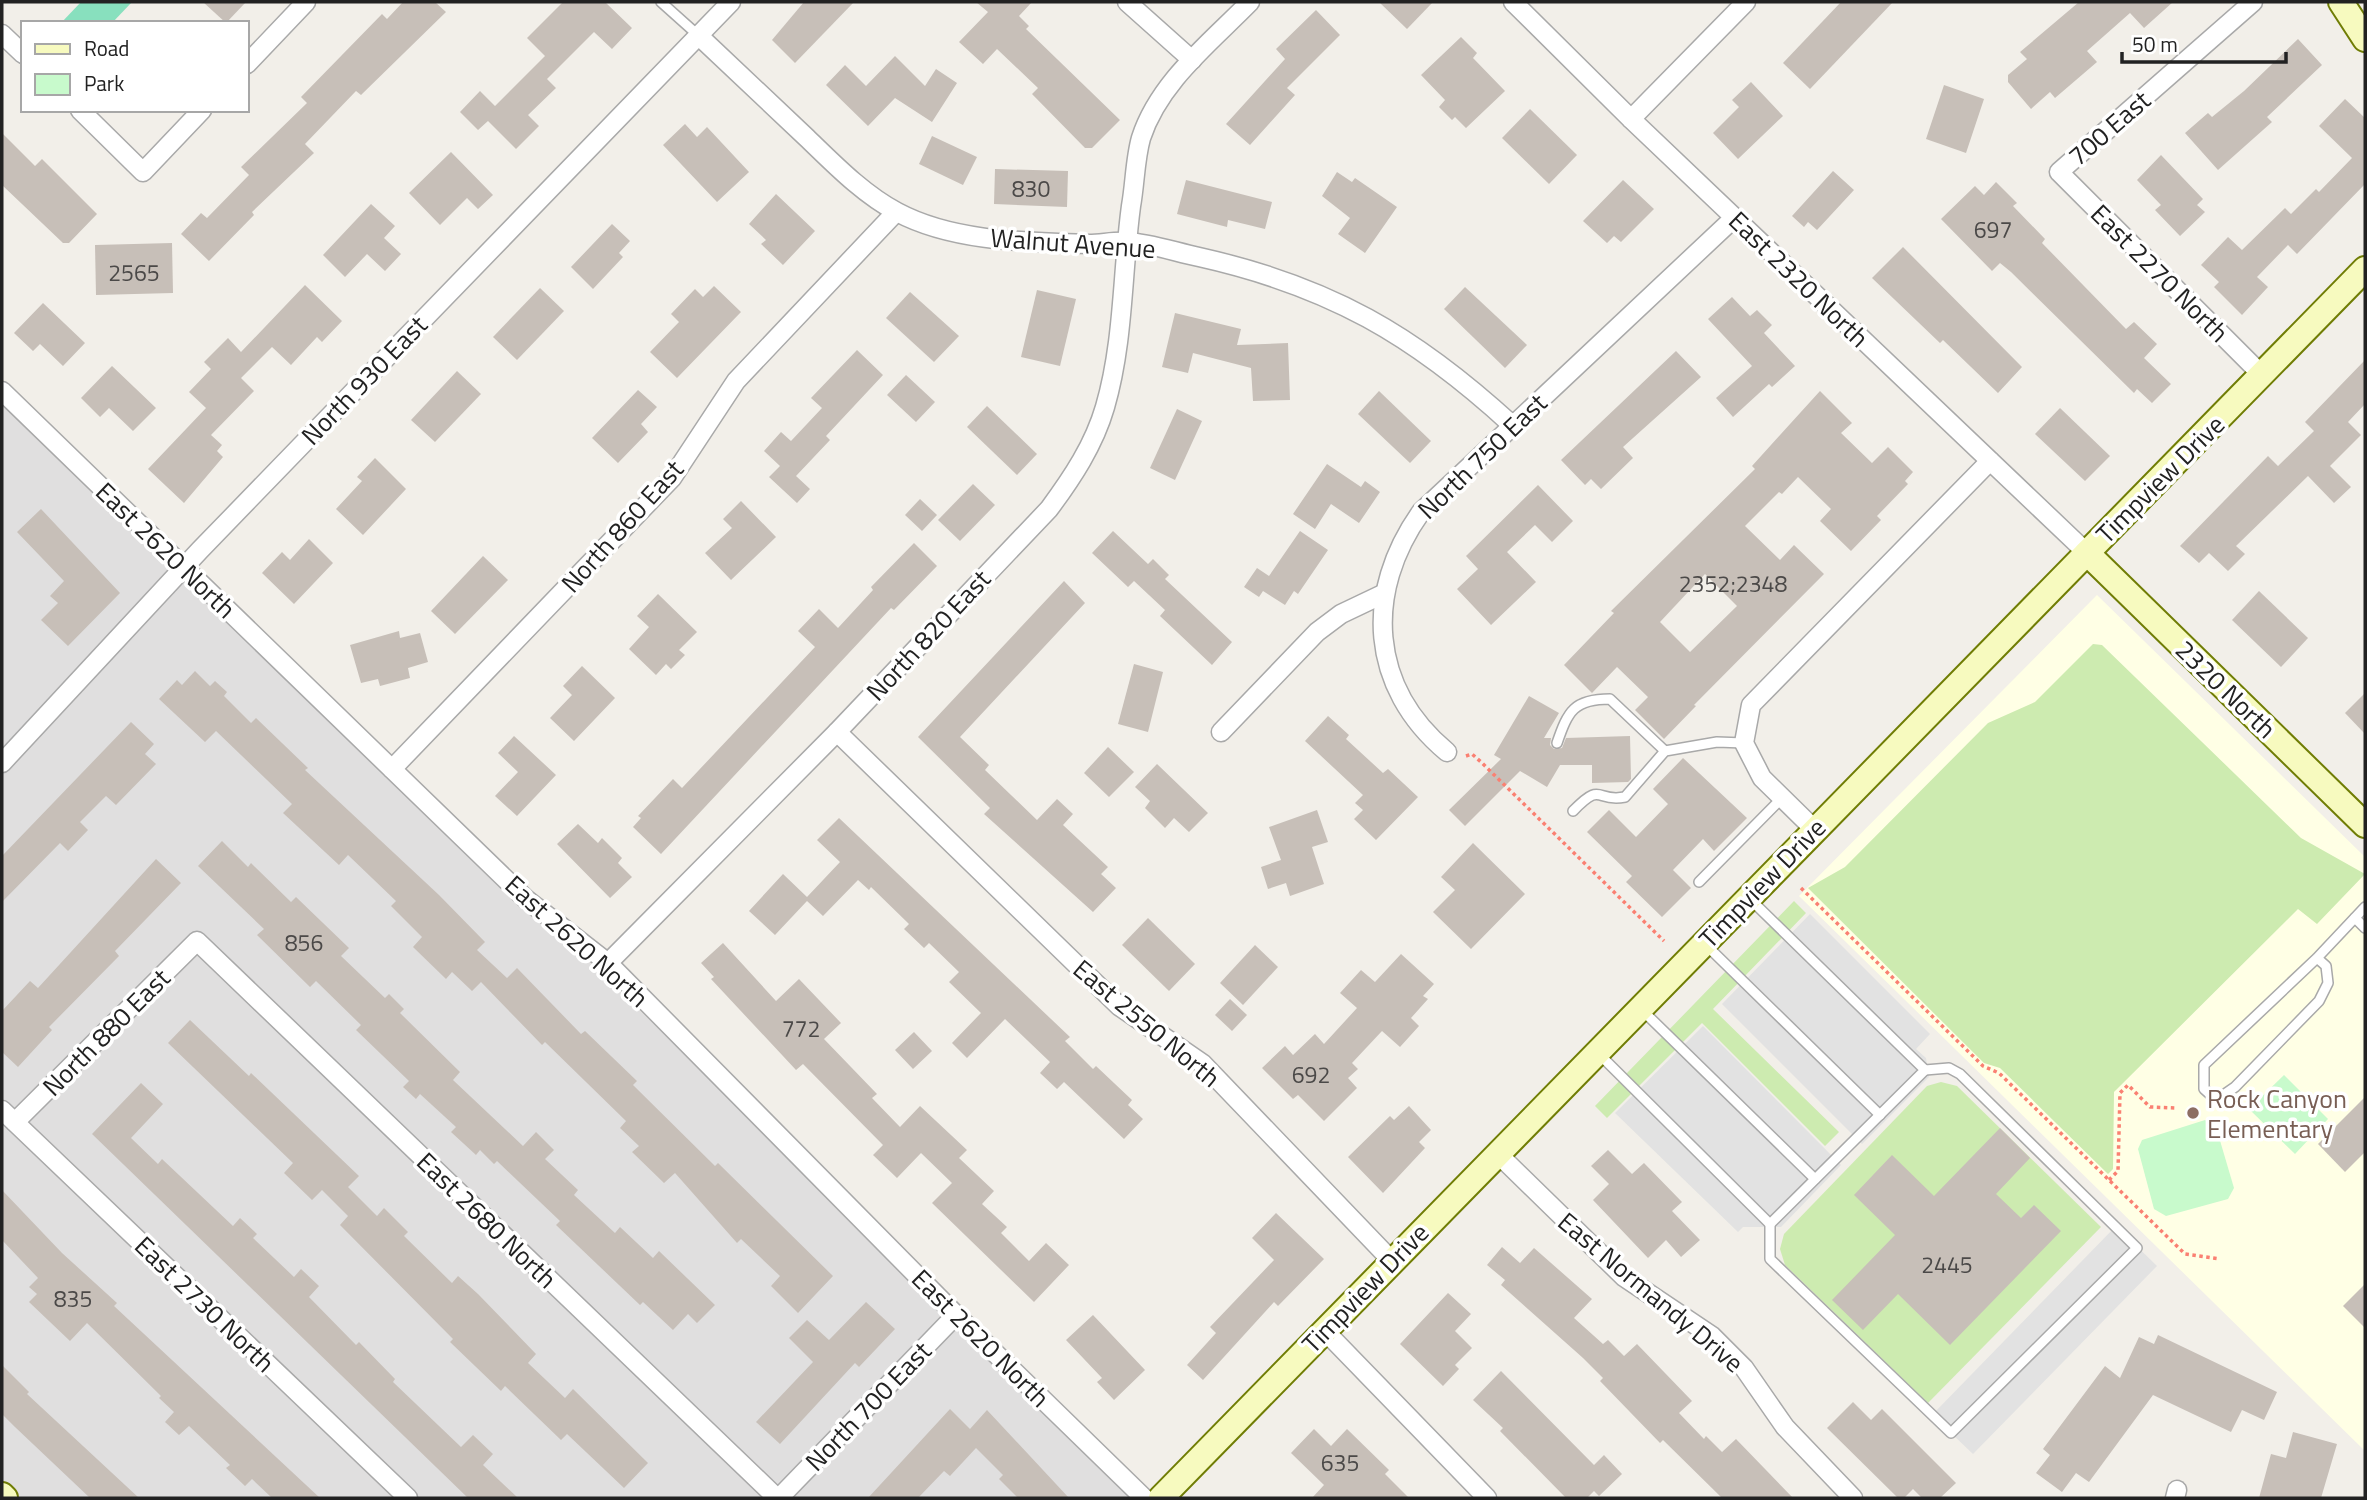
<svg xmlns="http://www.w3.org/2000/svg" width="2367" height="1500" viewBox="0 0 2367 1500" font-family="'Titillium Web',sans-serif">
<rect width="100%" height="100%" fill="#f2efe9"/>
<polygon fill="#e0dfdf" points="2,394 182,568 1144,1498 2,1498"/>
<polygon fill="#ffffe5" points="2097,595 2365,857 2365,1451 1799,896"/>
<g fill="#cdebb0">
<polygon points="2093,644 2102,645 2301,838 2365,874 2317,924 2298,909 2114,1092 2113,1169 2108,1174 2000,1068 1984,1063 1808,888 1845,867 1988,723 2035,702"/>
<polygon points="1794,901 1806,913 1713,1009 1839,1132 1825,1146 1702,1023 1607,1118 1595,1106"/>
<polygon points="1941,1082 1957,1086 2101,1227 1928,1403 1785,1265 1780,1249 1784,1234 1927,1086"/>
</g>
<g fill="#c8facc">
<polygon points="2284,1075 2328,1119 2295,1154 2249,1109"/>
<polygon points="2205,1120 2216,1127 2234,1188 2228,1199 2166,1216 2154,1209 2138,1149 2142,1140"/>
</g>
<polygon fill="#88e0be" points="81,2 132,2 112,23 61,23"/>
<g fill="#e2e2e2">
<polygon points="1810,914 1930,1034 1916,1049 1926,1058 1929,1077 1862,1144 1722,1004"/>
<polygon points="1703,1026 1841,1165 1781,1227 1743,1227 1738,1232 1615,1113"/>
<polygon points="2116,1226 2157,1266 1973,1454 1932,1415"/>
</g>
<g fill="#c7bfb8" fill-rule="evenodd">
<polygon points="203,2 246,2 226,23"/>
<polygon points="403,2 435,2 446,12 361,95 356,91 305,144 314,153 252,212 254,215 209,261 181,234 201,213 207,218 249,175 241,167 307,103 301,97 382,14 387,19"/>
<polygon points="563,2 605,2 632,28 612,49 594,32 547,79 556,88 528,115 539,126 516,149 488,121 478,130 460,112 480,91 495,106 545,56 527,38"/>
<polygon points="804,2 854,2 795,63 772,40"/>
<polygon points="976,2 1032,2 1019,16 1029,26 1026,29 1120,120 1092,148 1085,148 1032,94 1038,88 997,49 983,64 959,42 988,12"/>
<polygon points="1379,2 1433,2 1407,29"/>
<polygon points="1841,2 1893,2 1810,89 1783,63"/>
<polygon points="2079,2 2173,2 2144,28 2130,13 2087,51 2097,62 2055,98 2050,92 2031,109 2008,82 2008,75 2027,59 2020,52"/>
<polygon points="1316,10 1340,35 1287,88 1295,95 1250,145 1226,124 1285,59 1276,49"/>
<polygon points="1461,37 1477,53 1473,58 1505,91 1466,128 1455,117 1452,120 1439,107 1445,100 1421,75"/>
<polygon points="2298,39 2322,65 2267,117 2272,122 2218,170 2185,133 2208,113 2212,117 2244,91"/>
<polygon points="895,56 925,86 936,69 957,83 932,122 895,98 868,126 826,85 845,65 866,86"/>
<polygon points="1751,82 1783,116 1738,159 1713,133 1739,107 1732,100"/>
<polygon points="1944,85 1984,99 1966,153 1926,139"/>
<polygon points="2345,99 2365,118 2365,184 2297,254 2288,245 2257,277 2268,287 2242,315 2214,287 2219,282 2201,265 2228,237 2242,250 2285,208 2291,214 2316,189 2319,192 2352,158 2319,126"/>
<polygon points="1530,109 1577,155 1549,184 1502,138"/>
<polygon points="685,124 697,137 707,127 749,172 717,202 663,145"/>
<polygon points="2,133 35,166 42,159 97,214 69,243 63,243 2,185"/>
<polygon points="932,136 977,157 963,185 919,164"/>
<polygon points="451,152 493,195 478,209 467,198 440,225 409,193"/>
<polygon points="2161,155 2203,199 2197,205 2205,212 2180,236 2155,210 2161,205 2137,180"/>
<polygon points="995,169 1068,171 1067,207 994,204"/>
<polygon points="1833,171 1854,190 1817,230 1808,222 1804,227 1792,216"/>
<polygon points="1337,172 1352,182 1355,178 1397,207 1365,253 1338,234 1350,218 1322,196"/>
<polygon points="1186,180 1272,202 1265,229 1228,220 1227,227 1177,214"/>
<polygon points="1623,180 1654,209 1621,242 1614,236 1607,243 1583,221"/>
<polygon points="1996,182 2017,203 2013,206 2045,239 2042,243 2126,329 2134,322 2157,344 2144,358 2171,384 2152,403 2137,389 2134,393 2011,272 2000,263 1992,271 1941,219 1975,186 1984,195"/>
<polygon points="776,194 815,231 783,265 761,244 766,240 749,224"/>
<polygon points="371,204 395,226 384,238 401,254 385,271 367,254 345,277 323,255"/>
<polygon points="612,224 630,241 619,253 623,257 593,289 571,267"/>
<polygon points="172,243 173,293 96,295 95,245"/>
<polygon points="1903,247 2022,367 1998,393 1943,340 1940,343 1872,278"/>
<polygon points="305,285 342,321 322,342 317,337 291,365 272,347 241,378 254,391 211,435 222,445 217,451 223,457 184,503 148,469 206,408 189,392 211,369 204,362 228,338 241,352"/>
<polygon points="714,286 741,312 677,378 650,352 679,322 671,314 695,289 703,297"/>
<polygon points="1465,287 1527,345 1505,368 1444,309"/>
<polygon points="540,288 564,311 517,360 493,337"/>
<polygon points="1037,290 1076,299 1060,366 1021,357"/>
<polygon points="910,292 959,336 934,362 886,318"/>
<polygon points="1732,297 1750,316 1757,310 1772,325 1764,333 1795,366 1772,387 1769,384 1733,417 1716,398 1752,366 1708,319"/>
<polygon points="43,303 85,343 63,366 40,344 33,351 14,333"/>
<polygon points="1175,313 1241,329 1237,345 1288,343 1290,400 1253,401 1251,368 1193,353 1188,373 1162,367"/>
<polygon points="857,350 883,375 826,436 830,440 796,476 810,489 797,503 769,477 780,466 764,451 781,432 791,441 822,408 811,398"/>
<polygon points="1676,351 1701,377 1623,447 1633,458 1601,489 1591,479 1585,485 1561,460"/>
<polygon points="2365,360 2365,404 2348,422 2361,435 2330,466 2351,487 2334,503 2308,476 2236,546 2245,554 2228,571 2209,553 2199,563 2180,546 2268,456 2278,466 2314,431 2305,422"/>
<polygon points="112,366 156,408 133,431 109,408 100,417 81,398"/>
<polygon points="457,371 481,394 435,442 411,420"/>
<polygon points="906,375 935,402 916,422 887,395"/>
<polygon points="638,390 657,407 641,424 648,432 618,463 592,438"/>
<polygon points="1379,391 1431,441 1410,463 1358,414"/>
<path d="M1820,391L1852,423L1841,433L1872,463L1888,447L1913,472L1905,481L1908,484L1877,516L1881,520L1851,551L1820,521L1831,509L1798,477L1782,494L1779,492L1745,526L1780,560L1794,545L1824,574L1694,705L1696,706L1664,739L1635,710L1648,697L1617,667L1592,693L1564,665L1614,613L1611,611L1755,469L1752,466ZM1705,574L1737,606L1690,652L1660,622Z"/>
<polygon points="987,406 1037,454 1017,475 967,427"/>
<polygon points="2060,408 2110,456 2085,481 2035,434"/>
<polygon points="1177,409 1202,421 1175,480 1150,468"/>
<polygon points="375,458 406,489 363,535 336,509 362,481 357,477"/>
<polygon points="1327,464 1361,487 1365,481 1380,492 1359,523 1331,504 1315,529 1293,514"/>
<polygon points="973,484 995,505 960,541 938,520"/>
<polygon points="1538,485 1573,521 1552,542 1535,525 1507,552 1536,582 1491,625 1457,589 1478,569 1466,556"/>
<polygon points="920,499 937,515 922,531 905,515"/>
<polygon points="741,501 776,537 731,580 705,553 732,528 723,519"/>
<polygon points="41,509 120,593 68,646 41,620 58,603 50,596 64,581 17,532"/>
<polygon points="1113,531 1148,564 1153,559 1169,575 1165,579 1232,642 1212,665 1160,616 1165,610 1134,581 1128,587 1092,553"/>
<polygon points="1300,531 1328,550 1298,594 1294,591 1285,605 1263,591 1259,597 1244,587 1257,568 1269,576"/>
<polygon points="309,539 333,563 294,604 262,573 282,552 290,560"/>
<polygon points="914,543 937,566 894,610 891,608 661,854 633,827 641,818 638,816 673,779 682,788 815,647 798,631 819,609 838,628 873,590 871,587"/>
<polygon points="483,556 508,580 455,634 431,611"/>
<polygon points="1064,581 1085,603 960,737 989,765 985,770 1037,820 1057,799 1073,814 1063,825 1108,867 1101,874 1116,888 1093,912 984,814 990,808 918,737"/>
<polygon points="2259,591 2308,638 2281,667 2232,620"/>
<polygon points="658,594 697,632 679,650 685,655 671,669 666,664 656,675 629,649 649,627 637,616"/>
<polygon points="399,631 400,638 420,633 428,662 408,668 410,678 380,686 378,679 361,683 350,645"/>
<polygon points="1134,664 1163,672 1148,732 1118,724"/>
<polygon points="582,666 615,698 574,741 550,718 572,695 563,686"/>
<polygon points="195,671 210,686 215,681 227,692 224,696 251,723 256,718 308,768 305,770 439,895 485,942 477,950 507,978 517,968 581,1034 585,1031 637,1081 633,1085 715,1166 718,1163 833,1276 798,1313 771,1286 780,1276 741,1239 737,1243 675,1173 664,1183 632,1152 639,1146 620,1128 626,1121 545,1042 542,1045 481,982 472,991 452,972 446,979 413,947 422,937 391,906 396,901 348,855 339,865 283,813 292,804 216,731 205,742 159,699 177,680 182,685"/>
<polygon points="2365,693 2365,734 2345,713"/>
<polygon points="1529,696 1559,713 1544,738 1551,738 1550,745 1554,749 1562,748 1566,738 1630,736 1631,779 1628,782 1592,783 1592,765 1560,765 1547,787 1520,771 1465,826 1449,810 1501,759 1494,755"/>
<polygon points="1328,716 1349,735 1346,739 1383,773 1388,769 1418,797 1376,840 1354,819 1363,810 1355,803 1363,795 1305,741"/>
<polygon points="131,722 154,744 145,754 156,764 116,805 106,796 80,822 88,830 68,851 60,843 2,902 2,856"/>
<polygon points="514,736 556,775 517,816 495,796 518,772 498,753"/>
<polygon points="1108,747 1134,772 1109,797 1084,773"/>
<polygon points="1683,758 1747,818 1714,851 1703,839 1673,870 1691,888 1662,917 1626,882 1632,876 1587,832 1609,810 1636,837 1668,804 1653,789"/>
<polygon points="1157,764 1208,813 1189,832 1174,818 1165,828 1145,808 1150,801 1135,787"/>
<polygon points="1317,810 1328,842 1312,847 1324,884 1290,896 1286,883 1268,889 1261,867 1281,860 1269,827"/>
<polygon points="839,818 1070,1037 1065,1041 1093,1069 1096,1066 1132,1100 1128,1105 1143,1119 1124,1139 1064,1082 1057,1089 1040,1073 1050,1062 1005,1019 967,1058 952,1043 981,1013 949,982 959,972 929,943 924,948 904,929 909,924 871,887 869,890 858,880 823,916 807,901 775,935 749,911 783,874 807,897 840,862 817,840"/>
<polygon points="578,824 598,843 602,838 622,858 618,863 632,877 610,898 557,844"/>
<polygon points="222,841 248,867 251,863 291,902 296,897 349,948 341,956 385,998 389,994 404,1009 400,1013 460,1072 453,1080 523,1146 536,1132 554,1150 545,1159 578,1190 574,1195 615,1233 620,1227 653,1258 659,1251 715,1305 697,1323 688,1314 673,1330 643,1302 640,1305 556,1225 560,1221 497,1161 494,1164 480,1150 476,1155 451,1132 456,1127 420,1094 416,1099 403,1087 409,1081 356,1030 361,1025 316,981 310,987 257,935 264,929 198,866"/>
<polygon points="1473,843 1525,894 1471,949 1433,912 1455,890 1441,877"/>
<polygon points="156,859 181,883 115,951 119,956 49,1027 52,1030 18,1067 2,1052 2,1011 30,981 38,988"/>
<polygon points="1148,918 1195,964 1169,991 1122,945"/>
<polygon points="723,943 776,1001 799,979 841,1023 824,1039 877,1094 872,1098 900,1127 920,1106 967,1150 959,1158 994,1191 982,1204 1007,1227 1001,1233 1029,1261 1046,1243 1069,1265 1034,1302 932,1203 952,1183 921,1153 897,1178 873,1155 883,1145 803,1064 796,1070 711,979 714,977 701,963"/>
<polygon points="1255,945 1278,967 1243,1005 1220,983"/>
<polygon points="1401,954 1434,984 1423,996 1428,999 1411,1018 1419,1026 1400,1047 1382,1031 1352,1063 1358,1069 1348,1078 1357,1088 1324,1121 1298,1095 1293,1099 1262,1068 1285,1046 1293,1055 1315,1034 1324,1044 1357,1008 1340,993 1361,970 1375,982"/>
<polygon points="1230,999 1247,1015 1232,1031 1215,1015"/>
<polygon points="190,1020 249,1076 251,1073 359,1176 348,1187 377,1216 384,1208 408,1232 404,1236 452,1283 458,1276 478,1294 536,1354 528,1363 565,1398 573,1389 648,1463 624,1488 567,1434 561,1440 505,1386 501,1391 450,1342 453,1339 340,1225 348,1216 322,1190 312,1200 284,1173 293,1163 168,1043"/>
<polygon points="914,1032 932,1051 913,1069 895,1050"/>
<polygon points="141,1083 163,1104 131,1138 158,1164 162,1159 233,1226 240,1218 257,1234 253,1238 294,1277 301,1269 319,1286 309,1297 356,1345 359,1342 395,1379 393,1382 461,1447 473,1435 493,1454 483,1465 518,1498 468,1498 92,1134"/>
<polygon points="2365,1097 2365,1152 2345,1172 2318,1144"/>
<polygon points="1409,1106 1431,1130 1419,1142 1425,1148 1383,1193 1348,1157 1390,1116 1394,1120"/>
<polygon points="2000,1128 2030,1158 1996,1194 2021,1218 2034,1205 2061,1231 1950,1345 1898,1294 1863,1330 1832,1300 1895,1235 1854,1195 1892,1155 1934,1196"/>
<polygon points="1608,1150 1632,1174 1644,1163 1682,1202 1672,1211 1700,1240 1681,1257 1666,1240 1648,1258 1593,1200 1609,1184 1591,1166"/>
<polygon points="2,1190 62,1253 117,1303 114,1306 320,1498 272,1498 252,1479 245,1486 226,1468 230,1465 189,1426 179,1435 165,1422 174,1412 159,1398 161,1396 87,1323 70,1341 29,1302 37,1294 29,1287 38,1278 2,1240"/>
<polygon points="1276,1213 1324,1259 1278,1306 1274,1302 1203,1380 1187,1365 1216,1333 1210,1327 1274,1260 1252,1238"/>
<polygon points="1502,1247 1520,1263 1534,1248 1592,1299 1574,1318 1603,1344 1608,1340 1624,1356 1637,1344 1692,1401 1679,1413 1704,1439 1706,1436 1722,1452 1736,1439 1793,1498 1722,1498 1663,1440 1660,1443 1600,1381 1603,1378 1583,1358 1501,1285 1505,1280 1487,1265"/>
<polygon points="2365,1284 2365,1328 2343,1306"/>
<polygon points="1448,1293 1471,1314 1455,1331 1472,1348 1455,1365 1459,1369 1443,1386 1400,1344"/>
<polygon points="866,1302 895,1329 859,1367 855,1363 780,1444 756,1422 813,1362 789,1338 807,1320 829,1340"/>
<polygon points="1093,1315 1145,1370 1114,1400 1097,1382 1102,1378 1066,1340"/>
<polygon points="2158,1335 2277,1392 2264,1420 2242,1410 2231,1432 2153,1395 2089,1482 2076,1473 2062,1492 2036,1473 2050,1455 2043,1449 2105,1366 2120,1378 2139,1337 2154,1344"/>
<polygon points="2,1365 29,1392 27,1394 139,1498 90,1498 15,1427 2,1414"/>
<polygon points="1501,1371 1594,1465 1604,1455 1622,1474 1599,1496 1594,1491 1587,1498 1566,1498 1500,1431 1503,1428 1473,1400"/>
<polygon points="1853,1402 1871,1420 1882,1409 1956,1483 1940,1498 1922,1498 1913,1489 1904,1498 1898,1498 1827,1428"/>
<polygon points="950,1409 970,1429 987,1410 1069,1498 1018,1498 999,1479 1003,1475 976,1448 950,1476 944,1471 918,1498 868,1498"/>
<polygon points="1314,1429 1331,1446 1347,1429 1389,1470 1385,1474 1409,1498 1312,1498 1324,1485 1291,1453"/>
<polygon points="2293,1432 2337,1444 2321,1498 2259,1498 2271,1454 2286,1458"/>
</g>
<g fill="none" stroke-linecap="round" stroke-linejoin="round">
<defs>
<g id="lane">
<polyline points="661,2 699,36"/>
<path d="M1557,743C1568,711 1574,699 1610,699L1665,751"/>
<path d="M1573,811C1603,780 1595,803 1625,797L1665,751L1717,742L1744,743"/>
<polyline points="1699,882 1782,798"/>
<polyline points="2355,918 2365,928"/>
<polyline points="1705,944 1880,1115"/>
<polyline points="2317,958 2326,966 2328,983 2319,1001 2235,1087 2222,1096 2213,1097 2204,1089 2204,1065 2317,958 2365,907"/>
<polyline points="1641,1009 1815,1179"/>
<polyline points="1598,1053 1770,1224 1925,1070 1751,900"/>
<polyline points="1770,1224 1770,1259 1951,1433 2137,1248 1960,1074 1949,1068 1925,1070"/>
</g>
<g id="street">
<polyline points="1127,2 1192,60"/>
<polyline points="1513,2 1631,119 2087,553"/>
<polyline points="2253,2 2059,172 2262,375"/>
<polyline points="2,34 23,54"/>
<path d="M699,36C735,70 771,104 807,138C834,164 863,194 897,212C953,242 1027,242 1089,244C1101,244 1114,241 1126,242C1150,243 1175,252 1199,257C1329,286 1414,335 1512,425"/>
<polyline points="247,64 306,2"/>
<polyline points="80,110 143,172 202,110"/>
<polyline points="1631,119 1746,2"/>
<polyline points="2,391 526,899 608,963 956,1315 1144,1498"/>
<polyline points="837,732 1119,1006 1203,1064 1392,1261"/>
<polyline points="1221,732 1317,632 1341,614 1383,594"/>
<path d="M1447,752C1369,687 1364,592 1421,512L1734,218"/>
<polyline points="2,763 200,550 731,2"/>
<polyline points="392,769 672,478 736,381 896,212"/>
<polyline points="1815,830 1762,778 1744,743 1751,705 1990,461"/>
<path d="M608,963L837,732L1049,509C1072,478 1094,445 1105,407C1124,342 1122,273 1131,206C1135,184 1135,159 1141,138C1159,82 1211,42 1250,2"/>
<polyline points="2,1110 408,1498"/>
<polyline points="15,1122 197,941 777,1498"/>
<polyline points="1497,1153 1624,1277 1712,1336 1744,1368 1785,1427 1853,1498"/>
<polyline points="1324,1330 1487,1498"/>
<polyline points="779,1498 956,1315"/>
<polyline points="2175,1498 2177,1490"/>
</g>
<g id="secondary">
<polyline points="2341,2 2365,39"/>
<polyline points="2087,553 2365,825"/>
<polyline points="2,1495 5,1498"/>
<polyline points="1161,1498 2365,269"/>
</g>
</defs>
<use href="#lane" stroke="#a9a9a9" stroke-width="12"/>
<use href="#street" stroke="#a9a9a9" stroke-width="21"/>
<use href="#secondary" stroke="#707d05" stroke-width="28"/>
<g stroke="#fa8072" stroke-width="3.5" stroke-dasharray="3.5 3.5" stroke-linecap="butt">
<polyline points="1466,756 1472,754 1481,762 1664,941"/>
<polyline points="1801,888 1983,1066 1999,1073 2185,1254 2220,1259"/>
<polyline points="2109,1180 2118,1171 2120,1093 2128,1085 2150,1107 2177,1108"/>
</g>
<use href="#lane" stroke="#fff" stroke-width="9"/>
<use href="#street" stroke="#fff" stroke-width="18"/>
<use href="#secondary" stroke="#f7fabf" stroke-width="24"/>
</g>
<circle fill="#8d6e63" stroke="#fff" stroke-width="2.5" cx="2193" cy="1113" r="7"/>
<g text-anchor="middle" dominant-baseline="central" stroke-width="7" stroke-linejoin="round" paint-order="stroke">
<g font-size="23" fill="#4b4948">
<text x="1031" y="188">830</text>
<text x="1993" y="229">697</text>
<text x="134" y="272">2565</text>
<text x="1733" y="583">2352;2348</text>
<text x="304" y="942">856</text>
<text x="801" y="1028">772</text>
<text x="1311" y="1074">692</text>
<text x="1947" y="1264">2445</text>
<text x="73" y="1298">835</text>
<text x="1340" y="1462">635</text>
</g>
<g font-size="26" fill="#222" stroke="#fff">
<text transform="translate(2109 128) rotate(-41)">700 East</text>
<text transform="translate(1073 243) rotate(4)">Walnut Avenue</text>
<text transform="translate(2160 273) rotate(45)">East 2270 North</text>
<text transform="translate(1799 279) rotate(44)">East 2320 North</text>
<text transform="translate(364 380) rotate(-46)">North 930 East</text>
<text transform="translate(1482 456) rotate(-44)">North 750 East</text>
<text transform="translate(2160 479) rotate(-45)">Timpview Drive</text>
<text transform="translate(622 526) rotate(-48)">North 860 East</text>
<text transform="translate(166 550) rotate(44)">East 2620 North</text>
<text transform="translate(928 635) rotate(-47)">North 820 East</text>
<text transform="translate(2226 689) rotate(44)">2320 North</text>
<text transform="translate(1762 883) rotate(-46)">Timpview Drive</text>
<text transform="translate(577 941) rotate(42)">East 2620 North</text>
<text transform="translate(1147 1023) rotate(40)">East 2550 North</text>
<text transform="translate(106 1032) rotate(-45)">North 880 East</text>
<text transform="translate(487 1220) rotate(44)">East 2680 North</text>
<text transform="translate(1365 1288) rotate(-46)">Timpview Drive</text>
<text transform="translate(1651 1292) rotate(40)">East Normandy Drive</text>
<text transform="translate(205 1304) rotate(44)">East 2730 North</text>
<text transform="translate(981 1338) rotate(45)">East 2620 North</text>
<text transform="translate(868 1406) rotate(-46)">North 700 East</text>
</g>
<g font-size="26" fill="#785e54" stroke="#fff" text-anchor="start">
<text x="2207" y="1098">Rock Canyon<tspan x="2207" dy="30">Elementary</tspan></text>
</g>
</g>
<rect width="2367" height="1500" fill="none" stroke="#222222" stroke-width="7"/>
<rect x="21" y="21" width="228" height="91" fill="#ffffff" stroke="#a7a7a7" stroke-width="2"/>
<rect x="35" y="44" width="35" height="10" fill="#f7fabf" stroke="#a7a7a7" stroke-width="2"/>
<text x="84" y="56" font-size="21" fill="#222222">Road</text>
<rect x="35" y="74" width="35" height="21" fill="#c8facc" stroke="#a7a7a7" stroke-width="2"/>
<text x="84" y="91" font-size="21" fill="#222222">Park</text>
<path d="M2122 52v10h164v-10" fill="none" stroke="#222222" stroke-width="3.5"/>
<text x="2132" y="52" font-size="21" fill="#222222" stroke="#ffffff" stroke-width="5" paint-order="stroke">50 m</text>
</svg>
